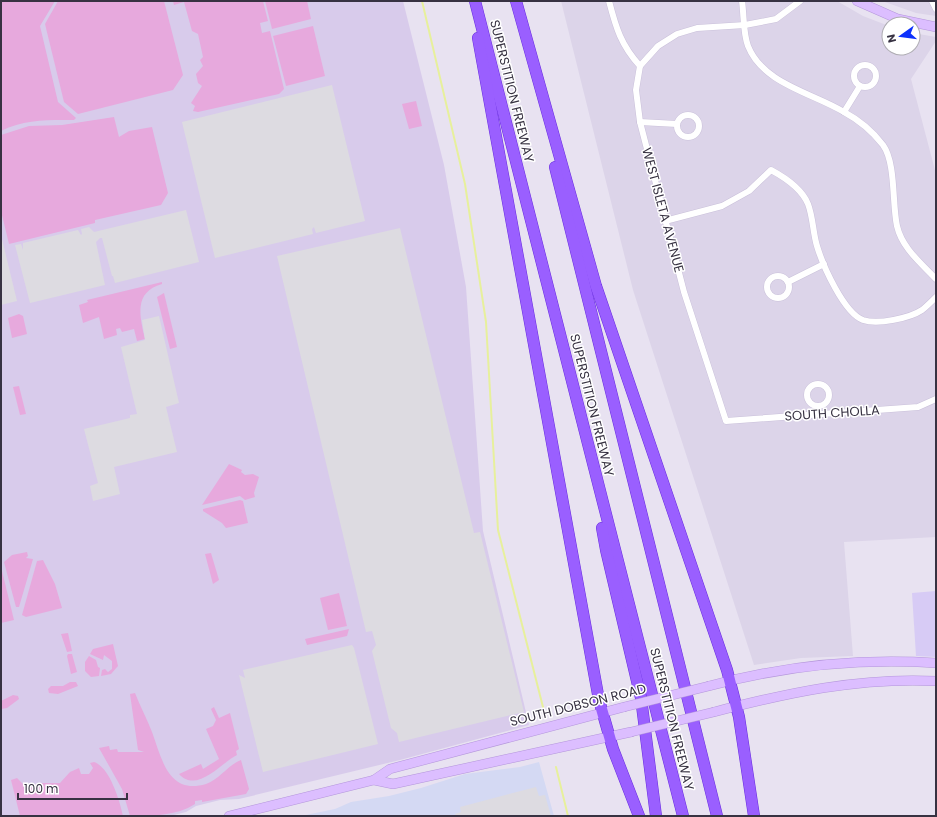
<svg xmlns="http://www.w3.org/2000/svg" width="937" height="817" viewBox="0 0 937 817" font-family="Poppins,sans-serif">
<rect width="100%" height="100%" fill="#e8e2f1"/>
<g fill="#dcd4e9">
<polygon points="561,1 837,1 863,16 889,26 889,48 913,48 913,33 936,37 936,41 911,79 936,174 936,537 844,542 853,656 801,658 754,665 633,290"/>
<polygon points="882,1 936,1 936,16 916,13"/>
</g>
<polygon fill="#d7cbf5" points="936,591 936,657 916,656 912,593"/>
<polygon fill="#d8cbeb" points="1,1 403,1 444,165 466,287 483,531 529,725 400,760 239,799 220,800 196,806 186,812 170,816 1,816"/>
<polygon fill="#d4d9f3" points="539,762 554,816 301,816 335,809 351,802 389,796 421,788 465,774 520,767"/>
<g fill="#e7a9dd">
<path d="M1,1H55L40,26L58,102L76,118L74,120C48,120 25,119 1,131Z"/>
<polygon points="58,1 164,1 183,75 173,90 78,114 64,102 45,24"/>
<polygon points="173,1 263,1 268,21 260,23 262,33 270,31 284,89 279,94 198,112 193,111 195,106 191,103 202,86 198,83 196,74 203,66 200,60 203,57 198,34 192,31 184,2 174,5"/>
<polygon points="265,1 307,1 311,19 272,29"/>
<polygon points="313,26 325,76 286,86 273,36"/>
<polygon points="416,101 422,126 409,129 402,104"/>
<polygon points="114,117 119,137 129,131 152,127 168,193 161,205 95,220 95,223 9,244 1,211 1,135 29,126 62,125"/>
<path d="M162,282V284C133,292 140,317 145,339L137,341L134,329L122,332L120,328L116,329L117,335L104,339L99,317L83,323L79,305L88,302L87,300Z"/>
<polygon points="164,293 177,347 170,349 157,297"/>
<polygon points="19,314 23,316 27,334 12,338 8,318"/>
<polygon points="19,386 26,414 20,415 13,387"/>
<polygon points="229,464 242,470 241,472 245,475 253,474 259,477 254,493 255,497 245,500 240,496 202,505"/>
<polygon points="240,500 243,501 248,523 226,528 222,523 203,511 203,509"/>
<polygon points="27,552 28,556 26,558 33,559 19,607 16,607 4,562 12,555"/>
<polygon points="211,553 219,580 213,584 205,554"/>
<polygon points="43,560 55,584 62,608 26,617 22,615 37,561"/>
<polygon points="1,567 14,620 1,623"/>
<polygon points="339,593 347,626 328,630 320,598"/>
<polygon points="349,629 347,636 307,645 305,639"/>
<polygon points="68,633 72,651 67,652 61,634"/>
<polygon points="113,644 118,666 111,674 101,676 102,670 105,669 108,672 112,669 112,661 104,655 103,660 90,654 93,649"/>
<polygon points="68,654 72,654 77,672 71,674 67,656"/>
<polygon points="89,656 96,660 98,667 100,668 99,676 91,677 85,671 85,662"/>
<polygon points="70,682 76,682 78,686 58,694 49,693 48,689 51,686 63,686"/>
<path d="M135,693C140,706 147,719 152,732C162,759 168,795 206,784C220,779 228,765 241,760L249,789L246,794L202,802V800L195,801V804C177,816 151,816 130,816L122,789L99,748L109,746L110,750L117,749L118,752H144L138,750L130,694Z"/>
<polygon points="13,695 18,696 19,699 7,708 1,709 1,701"/>
<path d="M214,707L219,718L230,713L239,749L236,751L237,755C221,763 197,794 179,774L201,764L203,769L219,759L206,729L213,726L216,720L211,709Z"/>
<path d="M94,762C110,767 120,802 123,816H20L11,780L17,778L27,788L39,783H60L70,772L79,768L81,774H89L93,768L90,763Z"/>
</g>
<g fill="#dddbe1">
<polygon points="332,85 365,221 316,233 314,227 312,229 313,234 215,258 182,122"/>
<polygon points="186,210 199,262 115,283 113,276 112,276 102,238 100,238 96,242 105,285 30,303 15,245 21,244 23,250 23,243 78,230 81,235 82,234 81,229 89,227 94,232"/>
<polygon points="400,228 474,533 480,532 524,712 399,742 397,733 391,728 372,651 376,645 372,631 366,632 277,256"/>
<polygon points="1,235 17,301 1,305"/>
<polygon points="159,316 179,403 166,407 177,452 114,467 120,494 93,501 90,486 98,483 84,429 130,418 130,415 137,414 121,347 145,340 142,320"/>
<polygon points="352,645 354,648 378,744 263,772 239,675 245,678 243,670"/>
<polygon points="536,787 539,796 545,795 551,816 456,816 455,814 461,812 460,807"/>
</g>
<g fill="none" stroke-linecap="round" stroke-linejoin="round">
<g stroke="#e7f09c" stroke-width="2">
<polyline points="422,1 465,184 486,322 498,530 544,711"/>
<polyline points="556,767 568,816"/>
</g>
<defs>
<g id="street">
<path d="M609,1C616,28 621,45 640,66L636,90L640,122L684,292L726,421L918,407L936,399"/>
<path d="M742,1C744,15 743,33 748,46C763,84 813,93 844,112C859,120 873,132 883,145C896,163 892,204 897,226C902,248 921,263 936,279"/>
<polyline points="932,1 936,9"/>
<circle cx="865" cy="76" r="11"/>
<polyline points="640,66 658,46 677,34 697,28 745,25 776,19 800,1"/>
<polyline points="844,112 860,86"/>
<circle cx="688" cy="126" r="11"/>
<polyline points="640,122 677,124"/>
<path d="M665,221L722,206L749,191L771,170C784,177 802,189 808,204C813,217 813,233 817,246C823,266 844,313 863,320C878,325 910,318 922,310C927,306 932,301 936,297"/>
<circle cx="778" cy="287" r="11"/>
<polyline points="788,282 824,264"/>
<circle cx="818" cy="395" r="11"/>
</g>
<g id="secondary">
<polyline points="857,1 898,19 936,27"/>
<path d="M709,686C783,666 859,658 936,663"/>
<path d="M714,712C787,693 860,677 936,681"/>
<polyline points="374,780 393,784 631,732"/>
<polyline points="229,816 374,780 390,769 624,707"/>
</g>
<g id="highway">
<polyline points="475,1 683,816"/>
<polyline points="516,1 596,286 727,670 739,717 754,816"/>
<polyline points="478,38 599,700 613,749 639,816"/>
<polyline points="555,167 717,816"/>
<polyline points="602,528 606,550 641,698 656,816"/>
</g>
</defs>
<use href="#street" stroke="#cac1da" stroke-width="7"/>
<use href="#secondary" stroke="#b496db" stroke-width="10"/>
<use href="#highway" stroke="#692ede" stroke-width="12"/>
<use href="#street" stroke="#fff" stroke-width="6"/>
<use href="#secondary" stroke="#dcbeff" stroke-width="9"/>
<use href="#highway" stroke="#9a5fff" stroke-width="11"/>
<defs>
<g id="secondary-bridge">
<polyline points="624,707 709,686"/>
<polyline points="631,732 714,712"/>
</g>
</defs>
<use href="#secondary-bridge" stroke="#b496db" stroke-width="10" stroke-linecap="butt"/>
<use href="#secondary-bridge" stroke="#dcbeff" stroke-width="9"/>
</g>
<g text-anchor="middle" dominant-baseline="central" stroke-width="3" stroke-linejoin="round" paint-order="stroke">
<g font-size="13" fill="#373242" stroke="#fff">
<text transform="translate(512 91) rotate(76)">SUPERSTITION FREEWAY</text>
<text transform="translate(663 210) rotate(75)">WEST ISLETA AVENUE</text>
<text transform="translate(592 405) rotate(76)">SUPERSTITION FREEWAY</text>
<text transform="translate(832 413) rotate(-4)">SOUTH CHOLLA</text>
<text transform="translate(578 705) rotate(-14)">SOUTH DOBSON ROAD</text>
<text transform="translate(672 719) rotate(76)">SUPERSTITION FREEWAY</text>
</g>
</g>
<rect width="937" height="817" fill="none" stroke="#373242" stroke-width="4"/>
<g transform="translate(901 36) rotate(256)"><circle r="19" fill="#ffffff" stroke="#afadb3"/>
<path d="M0-3L7 15L0 10L-7 15Z" fill="#0d31fc"/>
<text y="-6" font-size="11" font-weight="bold" text-anchor="middle" fill="#373242">N</text>
</g>
<path d="M18 793v6h109v-6" fill="none" stroke="#373242" stroke-width="2"/>
<text x="24" y="793" font-size="12" fill="#373242" stroke="#ffffff" stroke-width="3" paint-order="stroke">100 m</text>
</svg>
